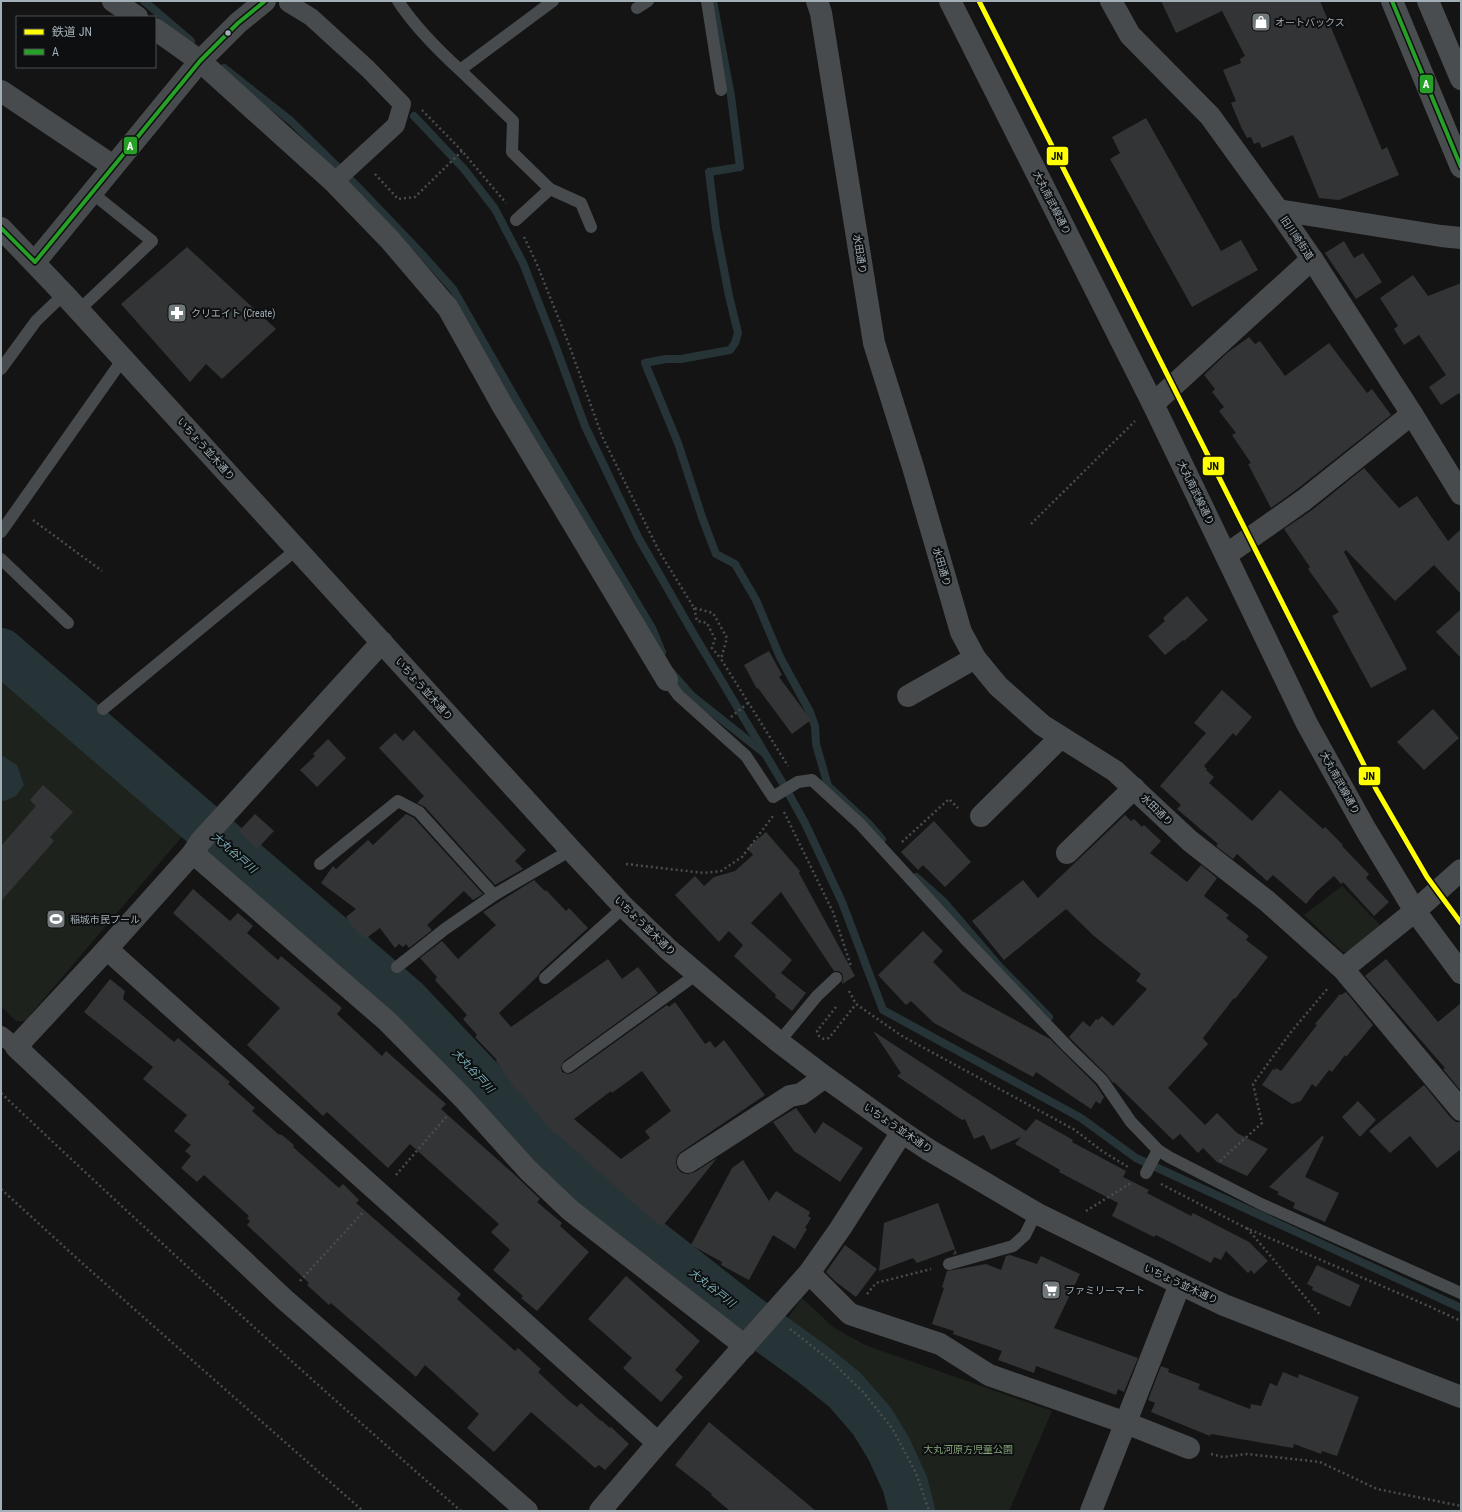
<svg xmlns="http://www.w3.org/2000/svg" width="1462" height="1512" viewBox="0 0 1462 1512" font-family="'Roboto Condensed','Noto Sans JP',sans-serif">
<rect width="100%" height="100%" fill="#141414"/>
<g fill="#1d231c">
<polygon points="1,675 185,833 25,1021 16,1021 1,1006"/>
<polygon points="1342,886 1381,926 1350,952 1343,952 1304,915"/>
<path d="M802,1298L833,1327L865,1345L1052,1411L1009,1511H923C912,1476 898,1442 876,1413C849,1379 814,1353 781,1328Z"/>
</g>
<polygon fill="#263437" points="1,755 17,765 24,785 16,796 4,801 1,800"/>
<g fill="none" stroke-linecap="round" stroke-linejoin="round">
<g stroke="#263437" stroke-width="8">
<polyline points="144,1 191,41"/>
<polyline points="713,1 731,96 740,167 709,172 716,228 729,296 738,333 735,343 730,350 681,359 666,359 645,363 678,443 703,520 716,554 735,564 756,600 780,657 810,712 815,726 816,744 828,786 869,824 882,839"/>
<polyline points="224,68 291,121 355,184 419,251 453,289 525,415 652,628 662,652"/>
<polyline points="414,116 464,169 495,209 523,263 554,342 585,426 638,537 693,633 785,787 805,823 842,902 883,1010 1081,1118 1136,1158 1461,1308"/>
<polyline points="671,672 692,696 763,752"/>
<polyline points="916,877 944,902 1000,967 1049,1017"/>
</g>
<polyline stroke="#263437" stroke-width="46" points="1,651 407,1001 586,1191 738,1310 814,1365 845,1390 872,1421 889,1449 905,1484 912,1511"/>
</g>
<g fill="#333435" fill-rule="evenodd">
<polygon points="1161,1 1320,1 1382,150 1387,147 1399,175 1339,200 1319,198 1293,135 1262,148 1259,142 1254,144 1251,137 1247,138 1242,129 1231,103 1236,101 1223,70 1241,63 1240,59 1245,56 1222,11 1176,33"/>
<polygon points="1146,118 1221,251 1241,240 1258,270 1192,307 1110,159 1120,153 1112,137"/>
<polygon points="1344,241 1354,258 1363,253 1382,282 1356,299 1325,253"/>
<polygon points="187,247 276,329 222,379 206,364 190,382 121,304"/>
<polygon points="1413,275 1428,296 1461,283 1461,397 1459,393 1441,405 1429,387 1446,375 1419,335 1404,345 1394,329 1398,326 1380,298"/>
<polygon points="1249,337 1255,344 1260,341 1285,376 1329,343 1367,393 1372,389 1391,415 1296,490 1271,508 1248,464 1251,463 1232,435 1236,433 1219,411 1224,407 1212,392 1215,389 1204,375 1227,353"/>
<polygon points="1364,468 1399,508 1417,496 1448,541 1461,529 1461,594 1434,565 1395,601 1346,550 1344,552 1407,669 1371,688 1332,616 1339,612 1308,569 1310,567 1284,529 1312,510"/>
<polygon points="1187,596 1208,620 1184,641 1183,640 1165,655 1148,636 1165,621 1163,618"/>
<polygon points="1461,609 1461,658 1436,632"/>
<polygon points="769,651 782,675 779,677 811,720 792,734 758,688 757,689 744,665"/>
<polygon points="1222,690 1252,717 1236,736 1233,733 1204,766 1207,769 1206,770 1214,777 1209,783 1252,821 1280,790 1323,829 1325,827 1343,845 1342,846 1369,874 1366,878 1389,902 1374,916 1343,882 1341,884 1334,876 1316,892 1306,904 1273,875 1267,881 1237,854 1233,859 1216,846 1218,844 1177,809 1181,805 1160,786 1206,733 1194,723"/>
<polygon points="1433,709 1459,738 1424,770 1397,742"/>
<polygon points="414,730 526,850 515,861 523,869 495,885 425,807 417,803 424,796 379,748 395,733 403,741"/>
<polygon points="328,739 346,758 317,787 300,770 315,756 313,754"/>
<polygon points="43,785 73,812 50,837 54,841 1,901 1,846 36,806 30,800"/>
<polygon points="255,814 274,831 257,849 239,831"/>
<polygon points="406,814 414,818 483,894 473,900 464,891 427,925 432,930 409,948 406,944 403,947 399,944 395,948 380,928 365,939 360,933 358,934 346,917 356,909 321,883 333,866 336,869 368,840 373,845"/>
<polygon points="1125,815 1131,821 1134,819 1142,827 1144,825 1161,841 1150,853 1187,882 1201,865 1217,878 1204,896 1229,915 1226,918 1249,936 1246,940 1268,957 1235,999 1234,998 1203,1038 1208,1044 1168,1088 1205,1125 1217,1113 1237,1133 1268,1149 1247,1176 1217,1162 1203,1148 1198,1153 1180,1134 1173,1140 1114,1082 1113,1083 1107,1075 1069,1037 1083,1021 1090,1027 1096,1019 1098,1020 1102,1016 1113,1026 1147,989 1136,981 1141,974 1094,936 1066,909 1004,960 972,921 1023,880 1038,898"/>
<polygon points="934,821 971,862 945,887 923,865 918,870 901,852"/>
<polygon points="766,832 800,871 799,873 855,976 842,984 843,977 842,973 838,971 834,971 781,892 751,923 792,960 781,973 806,993 792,1011 775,997 776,995 734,956 743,945 729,931 719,942 675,895 695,876 704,886 714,877 735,871 753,855 747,848"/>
<path d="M534,880L545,891L546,890L566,911L569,908L588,928L540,972L538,976L499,1013L511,1027L608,959L622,979L638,967L658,993L564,1061L561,1067L562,1072L568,1074L572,1073L667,1005L669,1007L675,1002L705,1044L710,1041L715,1048L724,1040L765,1095L681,1152L677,1156L676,1162L677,1168L682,1173L688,1174L695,1172L717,1158L662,1227L631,1201L556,1133L554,1134L517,1089L516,1090L496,1061L497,1060L475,1037L477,1035L463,1019L467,1015L435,980L437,977L420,958L442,941L458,959L496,925L483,912ZM642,1071L671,1111L645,1131L650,1138L621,1159L574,1119L611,1091L612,1093Z"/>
<polygon points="193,889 230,921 238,913 253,926 247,933 278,960 281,956 342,1008 337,1014 382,1056 386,1051 446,1104 441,1109 516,1176 540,1199 537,1202 562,1223 560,1226 589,1252 537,1311 521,1298 523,1296 493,1270 510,1250 491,1232 499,1224 410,1144 388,1168 327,1112 323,1116 247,1045 280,1008 173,913"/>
<polygon points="923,931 943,951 933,962 962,991 1050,1039 1096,1085 1104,1097 1100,1104 1096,1101 1091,1109 1036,1072 1033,1077 934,1023 911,1001 906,1005 878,975"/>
<polygon points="1386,959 1438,1022 1461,1003 1461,1091 1443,1069 1445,1068 1365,976"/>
<polygon points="110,979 125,991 123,999 174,1042 178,1038 230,1082 228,1084 255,1108 252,1111 278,1134 282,1135 294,1145 293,1147 339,1188 343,1184 359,1200 356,1203 461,1294 457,1299 515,1351 518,1348 541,1369 538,1372 568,1400 577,1407 581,1403 601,1421 601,1420 610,1428 611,1427 629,1444 605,1470 599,1465 595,1468 531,1412 494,1452 467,1428 479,1414 425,1365 416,1377 331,1303 329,1305 307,1285 309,1283 247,1225 250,1221 247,1218 249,1216 204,1175 197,1182 181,1168 191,1156 185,1151 191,1145 174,1131 187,1115 143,1079 153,1067 84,1012"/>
<polygon points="1346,992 1373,1025 1346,1057 1345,1055 1332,1072 1329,1070 1316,1087 1312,1084 1301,1101 1292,1104 1262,1085 1273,1069 1275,1070 1276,1068 1281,1071 1317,1025 1315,1024 1340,994 1341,995"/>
<polygon points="873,1031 1026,1131 1036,1119 1073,1140 1072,1142 1126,1171 1123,1177 1149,1190 1147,1193 1191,1216 1193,1213 1249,1242 1268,1261 1254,1274 1251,1270 1248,1273 1226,1251 1221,1260 1214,1257 1211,1263 1156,1235 1154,1237 1112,1216 1118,1203 1059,1172 1060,1170 1015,1144 1021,1137 991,1150 984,1135 974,1139 965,1119 962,1120 897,1076 901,1073"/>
<polygon points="1424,1085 1451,1118 1456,1122 1461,1122 1461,1149 1437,1168 1410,1136 1390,1153 1369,1131"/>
<polygon points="1358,1101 1376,1120 1360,1137 1342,1117"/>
<polygon points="796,1108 815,1134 823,1122 863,1148 840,1182 794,1151 773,1122"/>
<polygon points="1322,1136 1324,1137 1305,1177 1339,1193 1325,1222 1293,1208 1295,1203 1277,1194 1279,1192 1269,1187"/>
<polygon points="743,1160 769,1201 776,1191 810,1212 808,1216 811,1218 805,1228 807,1229 795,1249 773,1235 749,1280 721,1265 722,1262 691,1245 732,1168"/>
<polygon points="938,1203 957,1254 953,1255 955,1249 917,1263 913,1258 879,1271 884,1223"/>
<polygon points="845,1245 877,1269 856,1297 836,1282 826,1272"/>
<polygon points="1010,1255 1037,1264 1041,1256 1080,1274 1054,1328 1138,1358 1124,1392 1118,1389 1116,1395 1036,1366 1034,1373 998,1360 1002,1351 953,1334 954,1331 932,1324 944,1288 942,1287 947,1271 986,1264 1001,1270 1006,1256"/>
<polygon points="1317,1265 1360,1285 1350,1307 1312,1290 1313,1287 1307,1284"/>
<polygon points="626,1276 700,1341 675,1370 683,1377 661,1402 623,1368 632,1358 588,1319"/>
<polygon points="1161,1366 1169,1369 1168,1372 1200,1384 1198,1389 1250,1409 1251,1404 1261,1406 1270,1383 1277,1386 1283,1372 1298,1378 1299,1374 1359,1397 1337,1456 1322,1451 1321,1454 1294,1444 1293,1448 1211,1434 1210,1436 1151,1412 1155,1403 1148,1400"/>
<polygon points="709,1422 816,1511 730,1511 711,1495 712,1494 675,1465"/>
</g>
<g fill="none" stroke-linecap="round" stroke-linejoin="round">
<g stroke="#494d4f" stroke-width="2.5" stroke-dasharray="2 3" stroke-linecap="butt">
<polyline points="422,110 462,151 506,203"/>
<polyline points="375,174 398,199 415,197 462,151"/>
<polyline points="524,237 536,262 568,342 602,436 659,551 694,608 713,613 727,638 721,659 788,766"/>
<polyline points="33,520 102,571"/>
<polyline points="1031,524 1135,421"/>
<polyline points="694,608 697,621 707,623 715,639 712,648 721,659"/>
<polyline points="731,717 748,703"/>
<polyline points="784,812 833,912 851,966"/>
<polyline points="902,842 949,799 958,808"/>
<polyline points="626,864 704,873 721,871 742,857 773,816"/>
<polyline points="849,991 856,1004 902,1036 1075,1130 1102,1151 1128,1167"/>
<polyline points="836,1007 817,1031 819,1036 824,1039 829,1038 856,1004"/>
<path d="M1,1093C152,1236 305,1375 461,1511"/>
<polyline points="1220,1161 1262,1123 1253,1084 1291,1032 1328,988"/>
<polyline points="396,1175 447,1116"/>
<polyline points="1161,1184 1246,1228 1424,1304 1461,1321"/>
<polyline points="1,1189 82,1263 363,1511"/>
<polyline points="1086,1211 1131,1183"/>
<polyline points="1247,1228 1321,1316"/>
<polyline points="300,1281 364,1211"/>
<polyline points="867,1294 876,1283 931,1269"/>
<polyline points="790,1329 831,1361 864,1393 892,1428 916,1473 929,1511"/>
<polyline points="1211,1454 1223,1457 1247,1454 1320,1462 1377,1489 1461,1506"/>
</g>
<g stroke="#484b4d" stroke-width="12">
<path d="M398,1C415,27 437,49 460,70L553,1"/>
<polyline points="707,1 721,90"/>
<polyline points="637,8 648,1"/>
<polyline points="460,70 513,121 512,152 550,189 581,203 591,227"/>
<polyline points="516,220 550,189"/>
<polyline points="79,310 152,241 92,193"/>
<polyline points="1,369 36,321 64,294"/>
<polyline points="1,532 123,359"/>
<polyline points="1,559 68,623"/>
<polyline points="667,680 678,695 746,756 773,797 798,782 812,780 860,824 967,941 1068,1047 1102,1080 1131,1122 1158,1150 1169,1157 1261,1204 1461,1293"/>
<polyline points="103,709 297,549"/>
<polyline points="320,864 398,801 419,812 494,895"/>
<polyline points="397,967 445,929 494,895 571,850"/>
<polyline points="545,978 624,907"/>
<polyline points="779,1042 817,996 836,978"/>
<polyline points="568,1067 697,974"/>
<polyline points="1146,1173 1158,1150"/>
<polyline points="949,1264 1013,1246 1025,1235 1036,1213"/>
</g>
<g stroke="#484b4d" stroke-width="18">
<polyline points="288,3 311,17 368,69 402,104 396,125 334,182"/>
<polyline points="1,1035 16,1047"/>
</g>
<g stroke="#484b4d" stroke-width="22">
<polyline points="113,1 137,17"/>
<polyline points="817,1 821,13 874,343 913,467 961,632 975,658 998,686 1042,725 1115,771 1190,841 1267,901 1343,969 1461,1110"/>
<polyline points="950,1 1153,404 1307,724 1366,830 1415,911 1461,973"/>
<polyline points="1111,1 1130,35 1210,116 1278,210 1312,259 1412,414 1461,494"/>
<polyline points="155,29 200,61 334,182 390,240 448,308 501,403 667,680"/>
<polyline points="1,91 113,166"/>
<polyline points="1278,210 1441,236 1461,238"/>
<polyline points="1153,404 1312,259"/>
<polyline points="1226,555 1304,500 1412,414"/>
<polyline points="382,642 200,842 193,853 107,949 16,1047 284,1299 527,1511"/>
<polyline points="908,696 975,658"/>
<polyline points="981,816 1060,738"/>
<polyline points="193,853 387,1021 463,1098 528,1170 570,1210 745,1346"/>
<polyline points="1067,853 1134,788"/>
<polyline points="107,949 658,1443"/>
<polyline points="1343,969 1415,911 1461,870"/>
<polyline points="688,1162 790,1096 801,1094 825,1077"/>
<polyline points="809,1273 850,1314 940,1344 989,1375 1126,1423 1189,1448"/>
<polyline points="600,1511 658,1443 809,1273 840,1229 902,1132"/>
<polyline points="1091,1511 1180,1284"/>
</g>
<g stroke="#484b4d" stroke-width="22">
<polyline points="1,228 64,294 571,850 624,907 669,950 728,1000 779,1042 825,1077 902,1132 929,1150 1036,1213 1180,1284 1224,1305 1461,1397"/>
<polyline points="35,262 200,61 238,23 265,1"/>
</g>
<g stroke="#4a4d4f" stroke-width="22">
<polyline points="1392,1 1461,167"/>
<polyline points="1428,1 1461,79"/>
</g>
<defs>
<g id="bus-1">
<polyline points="1392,1 1461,167"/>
<polyline points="1,228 35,262 200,61 238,23 265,1"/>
</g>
</defs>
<use href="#bus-1" stroke="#0e0f10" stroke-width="7"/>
<use href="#bus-1" stroke="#26a026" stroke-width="4"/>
<defs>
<polyline id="rail-1" points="979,1 1376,789 1427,877 1461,923"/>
</defs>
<use href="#rail-1" stroke="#0e0f10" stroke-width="8"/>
<use href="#rail-1" stroke="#ff0" stroke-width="5"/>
</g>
<defs>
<symbol id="shop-square" viewBox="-11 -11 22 22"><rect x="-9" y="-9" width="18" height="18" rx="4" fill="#71797d" stroke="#0e0f10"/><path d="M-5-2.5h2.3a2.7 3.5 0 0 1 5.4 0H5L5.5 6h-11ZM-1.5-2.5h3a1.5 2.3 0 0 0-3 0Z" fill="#fff"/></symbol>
<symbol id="pharmacy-square" viewBox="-11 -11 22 22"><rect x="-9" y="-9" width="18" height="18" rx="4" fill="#71797d" stroke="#0e0f10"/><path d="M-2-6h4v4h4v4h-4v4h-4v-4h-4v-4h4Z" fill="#fff"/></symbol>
<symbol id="stadium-square" viewBox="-11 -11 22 22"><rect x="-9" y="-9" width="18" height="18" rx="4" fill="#71797d" stroke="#0e0f10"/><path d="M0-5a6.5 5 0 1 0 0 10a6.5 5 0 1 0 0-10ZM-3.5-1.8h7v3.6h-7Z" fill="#fff"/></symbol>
<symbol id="supermarket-square" viewBox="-11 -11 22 22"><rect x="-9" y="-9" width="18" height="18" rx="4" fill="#71797d" stroke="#0e0f10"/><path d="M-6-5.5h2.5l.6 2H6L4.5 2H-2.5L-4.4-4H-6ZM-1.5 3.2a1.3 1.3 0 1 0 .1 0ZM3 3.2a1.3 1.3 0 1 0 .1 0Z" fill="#fff"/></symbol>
</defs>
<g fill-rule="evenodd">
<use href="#shop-square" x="1250" y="11" width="22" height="22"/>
<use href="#pharmacy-square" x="166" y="302" width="22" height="22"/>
<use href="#stadium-square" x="45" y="908" width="22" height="22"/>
<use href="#supermarket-square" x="1040" y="1279" width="22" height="22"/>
</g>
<circle fill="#a3afb6" stroke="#0e0f10" stroke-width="1.5" cx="228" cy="33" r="3.5"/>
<g text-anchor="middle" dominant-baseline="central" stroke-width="4" stroke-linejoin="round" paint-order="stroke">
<g font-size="10" fill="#a3afb6" stroke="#0e0f10" text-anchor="start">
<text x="1275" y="22">オートバックス</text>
<text x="191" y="313">クリエイト (Create)</text>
<text x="70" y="919">稲城市民プール</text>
<text x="1065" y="1290">ファミリーマート</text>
</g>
<g font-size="10" fill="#a3afb6" stroke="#0e0f10">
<text transform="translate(1052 203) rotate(63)">大丸南武線通り</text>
<text transform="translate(1297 238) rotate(56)">旧川崎街道</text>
<text transform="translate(860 254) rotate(81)">水田通り</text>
<text transform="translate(206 449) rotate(48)">いちょう並木通り</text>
<text transform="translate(1196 493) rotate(64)">大丸南武線通り</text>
<text transform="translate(942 567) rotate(74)">水田通り</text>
<text transform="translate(424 689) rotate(48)">いちょう並木通り</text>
<text transform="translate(1340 783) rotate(61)">大丸南武線通り</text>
<text transform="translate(1157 810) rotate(44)">水田通り</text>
<text transform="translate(645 926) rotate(44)">いちょう並木通り</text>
<text transform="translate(898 1128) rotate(34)">いちょう並木通り</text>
<text transform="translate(1181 1284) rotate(25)">いちょう並木通り</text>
</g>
<g font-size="10" fill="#84a379" stroke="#0e0f10">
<text x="968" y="1449">大丸河原方児童公園</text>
</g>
<g font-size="11" font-style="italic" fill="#77acb5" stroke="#0e0f10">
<text transform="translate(234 853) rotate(41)">大丸谷戸川</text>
<text transform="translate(473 1071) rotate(47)">大丸谷戸川</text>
<text transform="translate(712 1288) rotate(38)">大丸谷戸川</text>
</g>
</g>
<g stroke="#0e0f10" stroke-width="1.5">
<rect x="1419" y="74" width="15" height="20" rx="4" fill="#26a026"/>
<rect x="123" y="136" width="15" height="19" rx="4" fill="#26a026"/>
<rect x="1046" y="146" width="23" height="20" rx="4" fill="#ff0"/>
<rect x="1202" y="456" width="23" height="20" rx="4" fill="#ff0"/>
<rect x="1358" y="766" width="23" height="20" rx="4" fill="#ff0"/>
</g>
<g font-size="11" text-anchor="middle" font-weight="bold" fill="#fff">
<text x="1426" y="88">A</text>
<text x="130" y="150">A</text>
</g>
<g font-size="11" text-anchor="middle" font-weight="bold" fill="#111">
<text x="1057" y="160">JN</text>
<text x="1213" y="470">JN</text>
<text x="1369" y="780">JN</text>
</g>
<rect width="1462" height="1512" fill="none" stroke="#a3afb6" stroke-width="4"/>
<rect x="16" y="16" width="140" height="52" fill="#0e0f10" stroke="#4a4f52"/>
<rect x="24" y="29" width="20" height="6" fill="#ffff00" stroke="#4a4f52"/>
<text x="52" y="36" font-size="12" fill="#a3afb6">鉄道 JN</text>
<rect x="24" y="49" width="20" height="6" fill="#26a026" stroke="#4a4f52"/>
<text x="52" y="56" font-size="12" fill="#a3afb6">A</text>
</svg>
